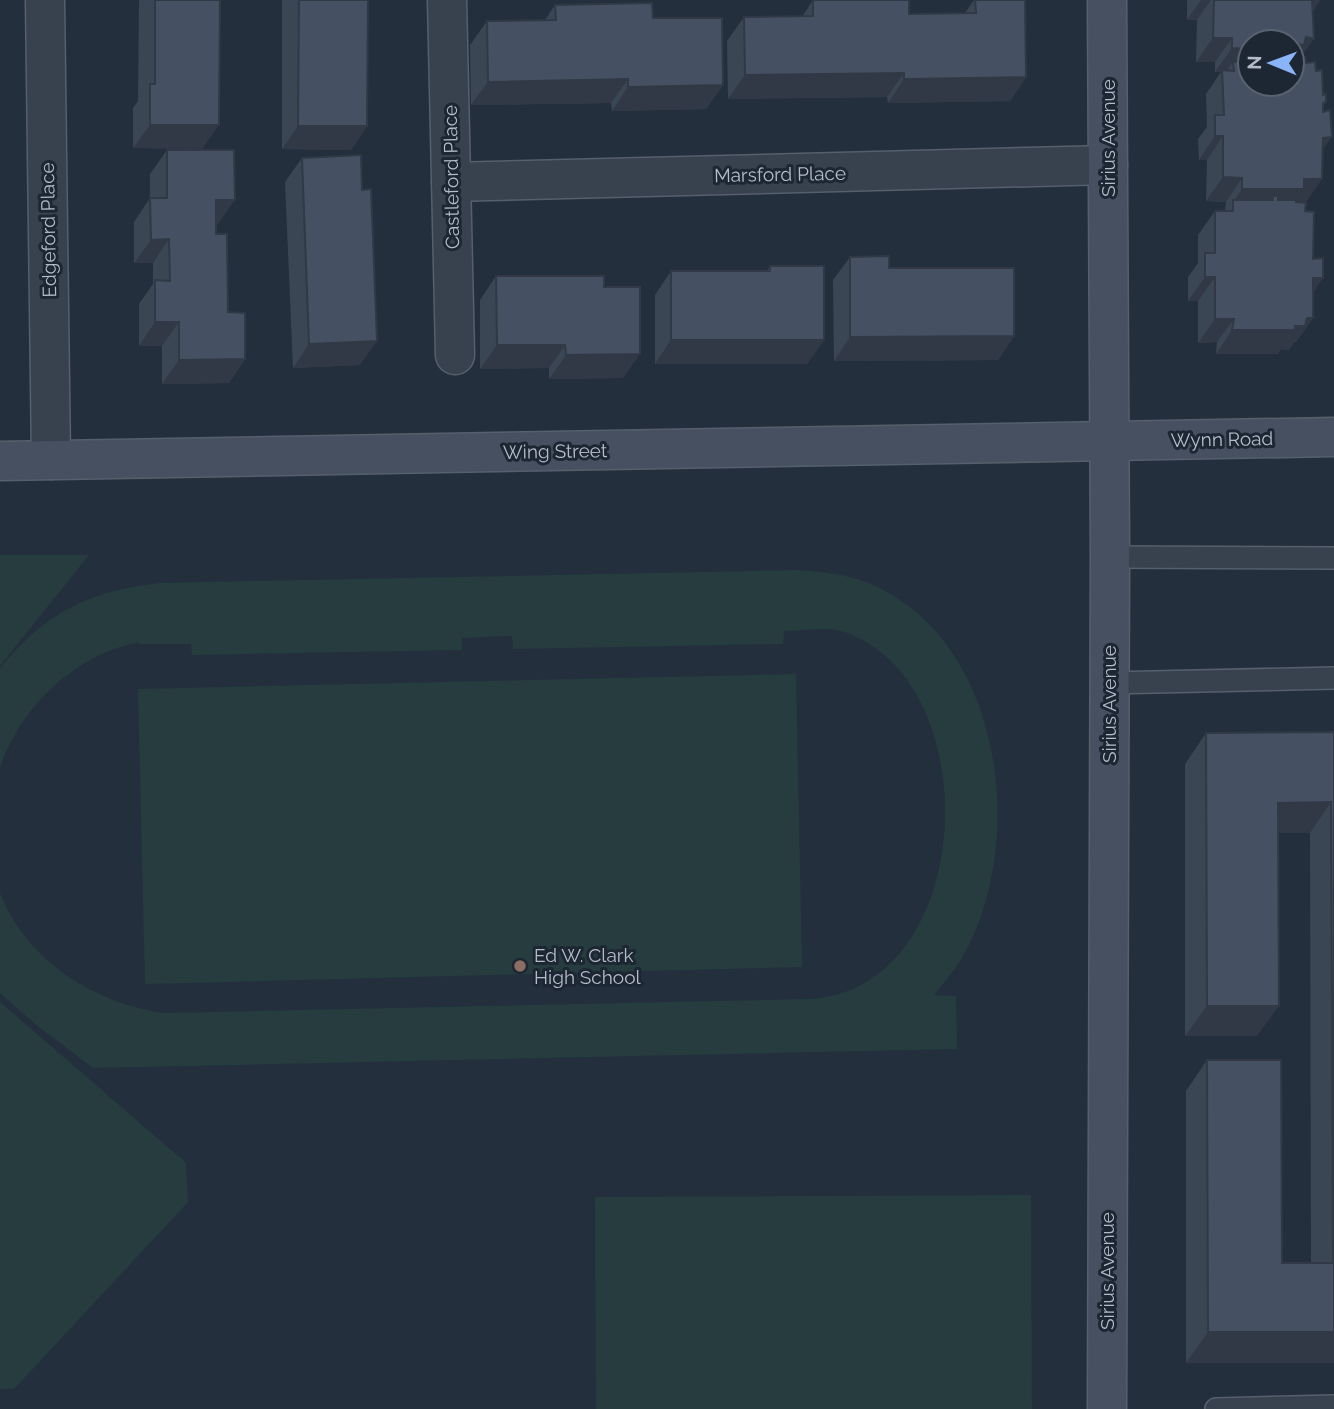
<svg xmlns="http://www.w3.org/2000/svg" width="1334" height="1409" viewBox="0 0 1334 1409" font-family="Raleway,sans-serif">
<rect width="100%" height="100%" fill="#242f3e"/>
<g fill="#263c3f">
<polygon points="0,555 89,555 0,666"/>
<path d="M798,570C823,572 847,574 871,584C1001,640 1026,832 968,947C959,965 946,980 934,995L956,996L957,1049L93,1068L35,1024L0,993V893C27,961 94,1003 164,1013L809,999C967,991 987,720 871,645C861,639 848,632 837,630C820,627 800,631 784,631L783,644L513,649L512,636L462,638V650L192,655L191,644H139V642C75,655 21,706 0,768V668C46,612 90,590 162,583Z"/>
<polygon points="796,674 802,967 145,984 138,689"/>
<polygon points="0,1002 186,1163 188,1202 14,1389 0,1389"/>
<polygon points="1031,1195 1032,1409 596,1409 595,1197"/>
</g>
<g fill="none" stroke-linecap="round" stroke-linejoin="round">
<defs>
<g id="lane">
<polyline points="1110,557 1334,558"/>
<polyline points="1109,683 1334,678"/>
<polyline points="1216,1409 1334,1406"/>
</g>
<g id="street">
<polyline points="45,0 51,460"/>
<polyline points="447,0 455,355"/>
<polyline points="451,182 1108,165"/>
</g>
<g id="secondary">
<polyline points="0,461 1334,437"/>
<polyline points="1107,1409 1110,557 1107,0"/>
</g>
</defs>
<use href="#lane" stroke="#565f6c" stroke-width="24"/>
<use href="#street" stroke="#565f6c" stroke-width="41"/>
<use href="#secondary" stroke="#565f6c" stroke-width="41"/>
<use href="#lane" stroke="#38414e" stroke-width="21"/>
<use href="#street" stroke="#38414e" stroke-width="38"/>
<use href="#secondary" stroke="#465061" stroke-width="38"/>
</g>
<g fill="#3b4654" fill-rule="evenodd">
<polygon points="139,0 220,0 202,149 133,148 133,108 138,101"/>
<polygon points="282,0 368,0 367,126 351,150 282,149"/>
<polygon points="813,0 909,14 965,13 974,0 1025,0 1026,77 1010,101 888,103 887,97 728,99 727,41 744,17 802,17"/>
<path d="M1187,0H1320L1313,11L1301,57L1316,71L1323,95L1326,102L1323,106L1322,179L1305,203L1313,293V318L1296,342H1294L1289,350L1281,349L1278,354H1216L1217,342L1198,343V301H1188V277L1198,263V235L1215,211H1225L1226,202L1206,201L1207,160H1199L1198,139L1207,127L1206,94L1221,72H1215V62H1196L1197,20H1187ZM1250,42H1292L1250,84Z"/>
<polygon points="555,5 653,18 723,85 706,109 612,111 611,103 471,105 470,45 487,21 545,20"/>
<polygon points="167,150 218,224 216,224 216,234 228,312 245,359 229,383 162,384 162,346 139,346 139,304 153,284 153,263 134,263 134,222 150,198 150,174"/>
<polygon points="302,158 360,365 293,368 285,182"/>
<polygon points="850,257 889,268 1014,336 998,360 834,361 833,280"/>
<polygon points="770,266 824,340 807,364 655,364 655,295 671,271 767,271"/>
<polygon points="496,276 604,287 623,378 549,379 549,368 480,369 480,300"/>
<polygon points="1334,732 1334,1363 1186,1363 1186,1091 1207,1060 1282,1263 1311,1263 1310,833 1278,833 1257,1036 1185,1036 1185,764 1206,733"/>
</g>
<g fill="#303945">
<polygon points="1201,0 1211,0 1197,20 1187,20"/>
<polygon points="1311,0 1320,0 1306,21"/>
<polygon points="1306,37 1314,39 1297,62 1292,62 1292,49 1296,44"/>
<polygon points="1213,38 1232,38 1215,62 1196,62"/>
<polygon points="1232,48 1250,49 1250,73 1234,71 1233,62 1226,72 1222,70 1221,72 1215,72"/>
<polygon points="904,73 887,97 728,99 745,75"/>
<polygon points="1026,77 1010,101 888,103 904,79"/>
<polygon points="628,79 611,103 471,105 488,82"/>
<polygon points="723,85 706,109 612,111 628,87"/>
<polygon points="150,125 219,125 202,149 133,148"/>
<polygon points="298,126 367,126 351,150 282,149"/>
<polygon points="1215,136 1223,136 1207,160 1199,160"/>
<polygon points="1332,137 1315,160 1323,138"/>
<polygon points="1223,177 1242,178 1226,202 1206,201"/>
<polygon points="1304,179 1322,179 1305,203 1273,200 1273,196 1261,213 1233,211 1233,202 1242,189"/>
<polygon points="216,200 235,200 218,224 200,224"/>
<polygon points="169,239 153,263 134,263 151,240"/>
<polygon points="1205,277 1215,277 1198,301 1188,301"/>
<polygon points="1313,278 1323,278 1307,302"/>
<polygon points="1307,318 1313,318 1296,342 1294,342 1289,350 1281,349 1278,354 1216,354 1232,330 1295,326"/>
<polygon points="1215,319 1234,319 1217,342 1198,343"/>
<polygon points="155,322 179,322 162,346 139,346"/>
<polygon points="1014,336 998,360 834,361 850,337"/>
<polygon points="671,340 824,340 807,364 655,364"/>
<polygon points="377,341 360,365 293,368 309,344"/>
<polygon points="497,345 565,345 549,368 480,369"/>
<polygon points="640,354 623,378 549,379 566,355"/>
<polygon points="245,359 229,383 162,384 179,360"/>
<polygon points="1331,802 1310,833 1257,833 1278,803"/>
<polygon points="1207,1006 1279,1006 1257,1036 1185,1036"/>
<polygon points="1208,1332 1334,1332 1334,1363 1186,1363"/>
</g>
<g fill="#455162" stroke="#303945" stroke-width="2">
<polygon points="155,0 220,0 219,125 150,125 150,84 155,84"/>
<polygon points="299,0 368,0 367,126 298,126"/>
<polygon points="813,0 909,0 909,14 976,13 975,0 1025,0 1026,77 904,79 904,73 745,75 744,17 813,16"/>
<polygon points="1214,0 1312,0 1314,39 1306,37 1304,45 1296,44 1294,50 1292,49 1292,42 1250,42 1250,49 1232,48 1232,38 1213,38"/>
<polygon points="652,3 653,18 722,18 723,85 628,87 628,79 488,82 487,21 556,20 555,5"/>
<polygon points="1292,57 1305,57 1306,63 1315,62 1316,71 1322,70 1323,95 1326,94 1326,102 1323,103 1323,112 1330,110 1332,137 1323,138 1322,179 1304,179 1304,189 1242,189 1242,178 1223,177 1223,136 1215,136 1215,115 1224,115 1222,70 1234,71 1233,62 1250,61 1250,84 1292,84"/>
<polygon points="167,150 234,150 235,200 216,200 216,234 227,234 228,312 245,313 245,359 179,360 179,322 155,322 155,280 170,281 169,239 151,240 150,198 167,198"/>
<polygon points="361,155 362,190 371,189 377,341 309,344 302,158"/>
<polygon points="1273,196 1278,196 1278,200 1296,200 1296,202 1306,203 1305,211 1314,212 1313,259 1323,258 1323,278 1313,278 1313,318 1307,318 1305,326 1295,326 1295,330 1232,330 1234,319 1215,319 1215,277 1205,277 1205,253 1215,253 1215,211 1233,211 1233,200 1273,200"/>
<polygon points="889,256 889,268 1014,268 1014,336 850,337 850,257"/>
<polygon points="770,266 824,266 824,340 671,340 671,271 770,271"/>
<polygon points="496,276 604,276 604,287 640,287 640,354 566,355 565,345 497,345"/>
<polygon points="1334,732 1334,1332 1208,1332 1207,1060 1281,1060 1282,1263 1333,1263 1331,802 1278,803 1279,1006 1207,1006 1206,733"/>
</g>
<circle fill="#8d6e63" stroke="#1d2633" stroke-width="2.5" cx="520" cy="966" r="7"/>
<g text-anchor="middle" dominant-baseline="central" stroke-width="6" stroke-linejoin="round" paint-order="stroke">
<g font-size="19" fill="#b4bcc9" stroke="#1d2633">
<text transform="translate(1108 138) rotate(-90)">Sirius Avenue</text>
<text transform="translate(780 174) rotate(-1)">Marsford Place</text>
<text transform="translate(451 177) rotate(-91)">Castleford Place</text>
<text transform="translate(48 230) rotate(-91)">Edgeford Place</text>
<text transform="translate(1222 439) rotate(-1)">Wynn Road</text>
<text transform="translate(555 451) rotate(-1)">Wing Street</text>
<text transform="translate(1109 704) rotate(-90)">Sirius Avenue</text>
<text transform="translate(1107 1271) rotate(-90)">Sirius Avenue</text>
</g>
<g font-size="19" fill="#b4bcc9" stroke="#1d2633" text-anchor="start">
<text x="534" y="955">Ed W. Clark<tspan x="534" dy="22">High School</tspan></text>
</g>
</g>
<g transform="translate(1271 63) rotate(271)"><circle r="33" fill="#1d2633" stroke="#59626f" stroke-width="2"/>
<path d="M0-5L12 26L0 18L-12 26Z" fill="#8ab4f8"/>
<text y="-10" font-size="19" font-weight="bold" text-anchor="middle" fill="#b4bcc9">N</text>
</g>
</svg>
